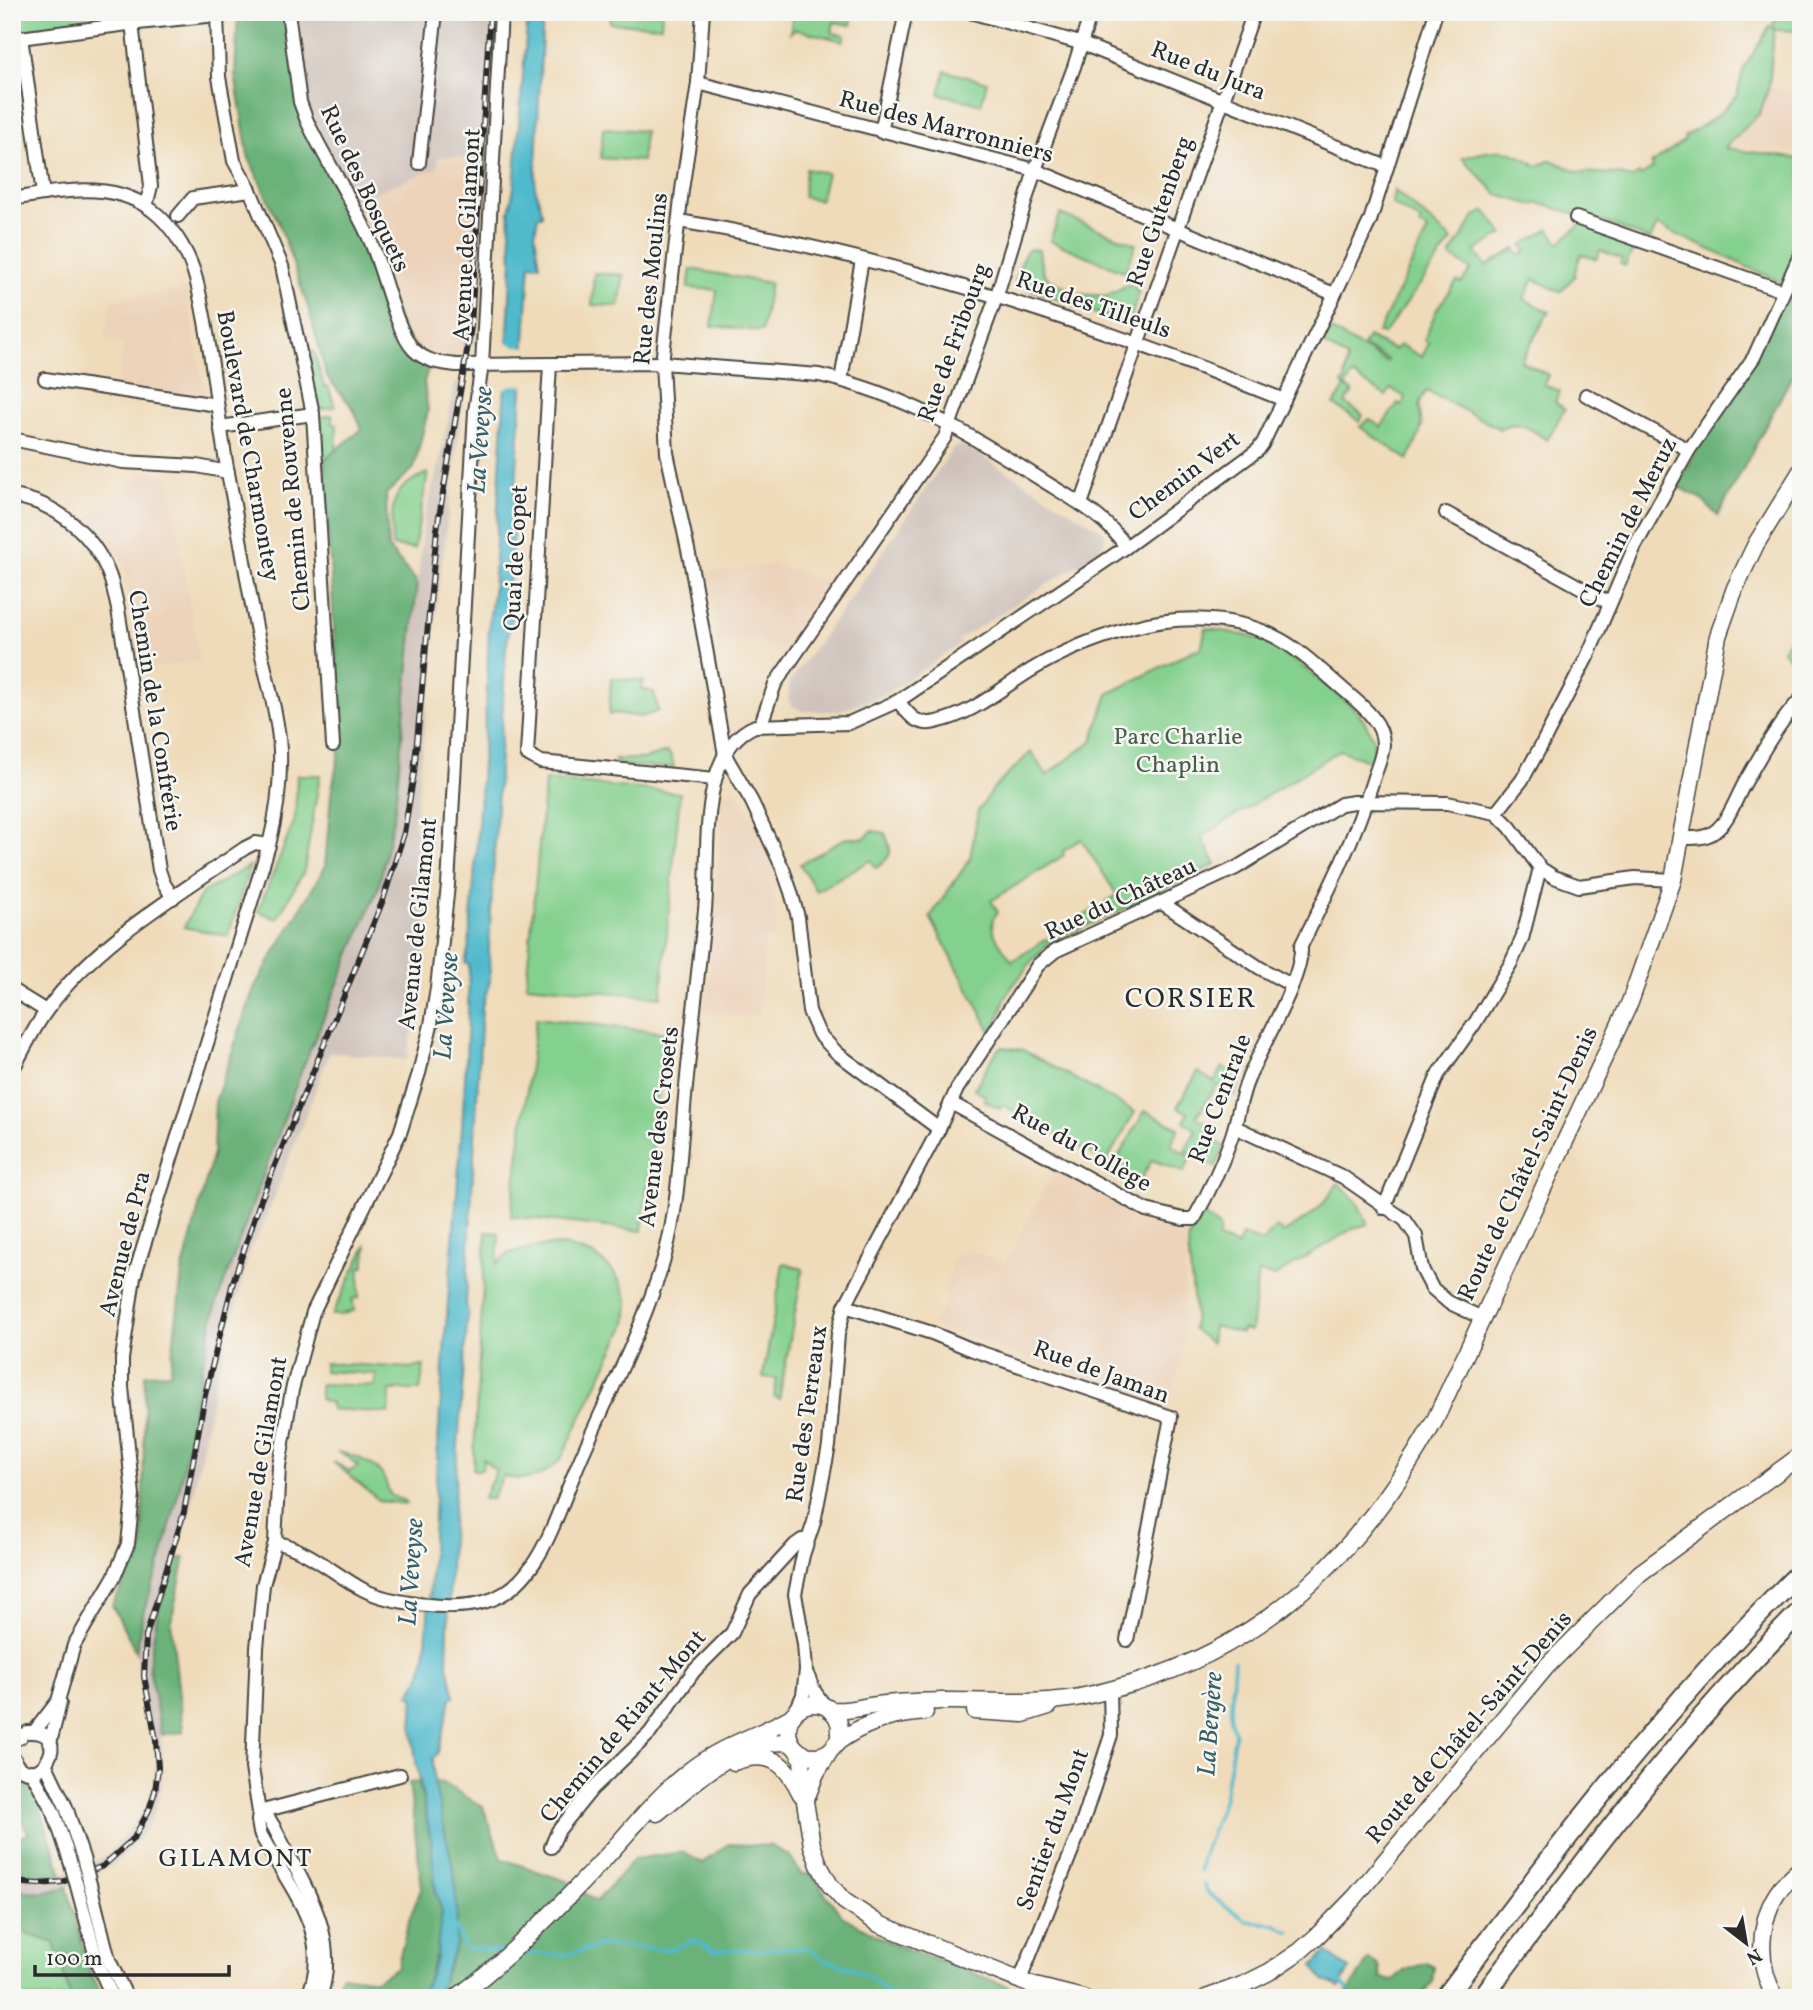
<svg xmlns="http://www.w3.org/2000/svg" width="1813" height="2010" viewBox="0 0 1813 2010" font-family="Vollkorn,serif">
<rect width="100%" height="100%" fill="#f6f6f2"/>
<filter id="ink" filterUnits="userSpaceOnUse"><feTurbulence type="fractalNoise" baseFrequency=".0143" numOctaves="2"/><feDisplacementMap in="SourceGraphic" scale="14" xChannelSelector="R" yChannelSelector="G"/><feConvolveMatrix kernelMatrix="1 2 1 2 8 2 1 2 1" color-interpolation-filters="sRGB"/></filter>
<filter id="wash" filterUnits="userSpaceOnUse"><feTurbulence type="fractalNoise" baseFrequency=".00686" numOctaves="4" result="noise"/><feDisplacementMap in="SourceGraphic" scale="28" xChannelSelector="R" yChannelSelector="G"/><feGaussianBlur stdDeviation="1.57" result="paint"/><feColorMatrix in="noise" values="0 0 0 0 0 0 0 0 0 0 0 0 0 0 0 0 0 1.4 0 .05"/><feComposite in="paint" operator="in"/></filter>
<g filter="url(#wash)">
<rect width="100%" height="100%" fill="#efdbba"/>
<g fill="#ecd2b9">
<polygon points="1769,86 1801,97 1801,151 1727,146 1760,113"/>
<polygon points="439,155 476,158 468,309 462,349 457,365 414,349 351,201 437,168"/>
<polygon points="186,289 206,403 116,390 124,343 104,339 112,300"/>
<polygon points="141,470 168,473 199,661 139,670 125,563 92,516 126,494"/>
<polygon points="776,564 831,582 784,650 756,640 718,643 707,573"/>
<polygon points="732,790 738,793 766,841 783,886 775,888 775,938 765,938 759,1016 705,1012 712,954 722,799 725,793"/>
<polygon points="1054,1170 1140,1217 1190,1223 1185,1241 1184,1346 1169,1407 934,1325 947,1298 945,1286 955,1256 968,1250 1005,1264"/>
</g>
<g fill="#cec1b9">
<polygon points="288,12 495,12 476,340 471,347 462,349 468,309 476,158 439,156 437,168 351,201 311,130"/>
<polygon points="455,383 465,384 440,578 414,828 432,831 424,911 427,918 425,951 407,1060 330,1052 263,1226 252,1245 214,1387 189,1518 157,1616 149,1666 161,1735 163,1767 159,1799 154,1814 140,1838 113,1865 67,1887 44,1893 12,1890 12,1872 28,1877 58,1875 100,1859 109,1853 137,1820 146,1805 154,1784 156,1757 141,1692 136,1652 143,1613 162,1557 180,1486 201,1372 216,1305 302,1069 379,886 395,809 424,520 440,459"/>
<polygon points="962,444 1103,531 1106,536 1100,551 958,640 962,643 884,695 840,711 802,711 791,705 788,699 790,681 866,577 954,447"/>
</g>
<g fill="#84d08e" stroke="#587e5c" stroke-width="2" fill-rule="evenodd">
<polygon points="12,12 158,12 12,33"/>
<polygon points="610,12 662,12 661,26 610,23"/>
<polygon points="793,12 853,12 851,25 834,22 832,33 845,35 843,41 795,29 790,33"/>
<path d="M1784,12H1801V31L1774,30L1769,86L1760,113L1725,148L1801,159V246L1782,283L1657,225L1650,240L1613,225L1538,203L1533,205L1498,195L1462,158C1495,148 1508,146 1537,166L1551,160L1578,172L1616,174L1632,178L1639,174L1641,176L1653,168L1651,164L1685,140L1684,137L1718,115L1737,96L1743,70L1770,26L1774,29L1773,23Z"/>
<polygon points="945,71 987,82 981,104 939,94"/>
<polygon points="603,128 644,131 642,161 601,158"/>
<polygon points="806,169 827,173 820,200 803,197"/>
<polygon points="1394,190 1452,240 1384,334 1378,333 1428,230 1420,225 1421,221 1392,204"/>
<path d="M1486,211L1503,234L1475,251L1486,266L1515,249L1519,255H1522L1526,251L1522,245L1549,229L1559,243L1581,224L1631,243L1634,249L1625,266L1620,264L1622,259L1600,250L1596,259L1581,254L1574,275L1575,276L1560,292L1534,279L1524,299L1549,312L1521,361L1548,375L1544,385L1560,391L1555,402L1565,409L1547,440C1532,429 1517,418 1500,429L1427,391C1412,408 1424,414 1421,428C1419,439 1412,450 1408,460L1360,427L1369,419L1381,427L1398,403L1402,406L1405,397L1391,389L1386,396L1353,375L1345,387L1353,392L1345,403L1363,415L1360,421L1334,405L1345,387L1342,384L1345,380L1347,358L1322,343L1329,329L1387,362L1388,360L1363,346L1368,337L1394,350L1400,345L1422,357L1429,343L1424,340L1437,309L1457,281L1461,283L1471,270L1450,256L1475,216Z"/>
<polygon points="1060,214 1136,244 1125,272 1050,241"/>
<path d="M1030,249L1039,250C1042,276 1044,279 1069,289L1071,292L1069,300L1063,301L1028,289L1029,284L1015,280L1025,253Z"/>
<polygon points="691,269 770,283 762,331 712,326 717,290 688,288"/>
<polygon points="594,273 624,275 619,306 592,305"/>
<polygon points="1127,285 1131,285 1139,291 1129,325 1074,306 1080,294 1106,296"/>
<polygon points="308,348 309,353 314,351 324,387 328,386 335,407 316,410 303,349"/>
<polygon points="332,415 333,424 337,424 336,452 325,460 325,473 318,474 317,418"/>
<path d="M428,473L414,549L392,546C392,509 387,488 428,473Z"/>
<polygon points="1801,613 1801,669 1782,651"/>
<path d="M1206,628L1248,636L1275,645L1353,707L1365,722L1373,738V763L1340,750L1201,837L1216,864L1124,909L1050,942L1031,962L1007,994L993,1035L930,917L970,859L978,811L994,788L1031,752L1047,775L1092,741L1108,694L1194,650L1201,649ZM1081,839L1117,895L1012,961C1003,947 982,926 998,912L991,901L1064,855L1063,851Z"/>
<polygon points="611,678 644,681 641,689 654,692 658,711 642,717 614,713 609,715"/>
<polygon points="667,752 671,756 674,768 618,765 614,759 644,759"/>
<polygon points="297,775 320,775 304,871 277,919 258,911 295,819"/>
<polygon points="545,780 680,793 661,997 526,985"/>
<path d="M872,831L885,833C892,853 894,855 876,868L871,860L816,891L800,864L846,838H864Z"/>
<polygon points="250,866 228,936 184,927 202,893"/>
<polygon points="536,1018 666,1033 642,1231 511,1216"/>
<polygon points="1003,1047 1023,1050 1135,1112 1106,1162 1003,1105 1000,1109 984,1100 986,1097 974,1089 998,1049"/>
<polygon points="1223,1067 1241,1078 1234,1095 1217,1085 1196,1117 1220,1131 1215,1141 1225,1147 1215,1167 1185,1150 1196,1130 1184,1122 1188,1113 1177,1107 1198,1072 1214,1082"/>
<polygon points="1145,1111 1179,1128 1171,1145 1191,1157 1184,1172 1152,1160 1138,1184 1112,1168"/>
<path d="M1338,1183L1357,1202L1368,1224L1354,1228L1275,1276L1258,1273L1251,1331L1242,1329L1241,1333L1213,1326L1211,1343L1193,1329L1195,1315L1188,1245L1189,1238L1202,1214L1220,1228L1218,1239L1238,1246L1242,1235L1263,1242L1276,1227L1283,1233C1310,1217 1321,1210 1338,1183Z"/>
<path d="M486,1232L499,1233L497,1264L509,1253L541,1246L564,1245L594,1255L612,1270L622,1285L628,1303L626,1324L561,1459C542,1478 529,1483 503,1476L492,1499H483L496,1471L483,1459L482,1470H473Z"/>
<polygon points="367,1244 364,1267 360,1267 359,1298 352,1299 355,1310 341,1315 332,1315"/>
<polygon points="783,1263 803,1269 779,1399 774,1397 777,1379 763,1377"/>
<polygon points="324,1363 411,1368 424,1366 420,1390 390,1390 389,1413 331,1409 331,1403 320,1400 320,1384 375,1386 376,1374 324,1371"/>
<path d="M337,1452C351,1453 380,1465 385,1480C390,1496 388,1496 406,1501L407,1504L380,1501L333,1462L345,1468L349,1472L358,1466L347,1456Z"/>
<polygon points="12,1927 54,1943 71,1998 12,1998"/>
</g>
<g fill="#6bb279" stroke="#4b6e52" stroke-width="2">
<polygon points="238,12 288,12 300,102 351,201 404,334 430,362 424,382 428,411 414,468 386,494 388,548 417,582 395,809 379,886 302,1069 216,1305 201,1372 180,1486 162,1557 143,1613 136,1652 112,1605 142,1550 145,1374 170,1373 182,1273 213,1153 215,1102 254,988 325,867 331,794 341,744 324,460 362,429 353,408 327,377 309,310 280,226 248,156 235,74"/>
<polygon points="1801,265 1801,359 1718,516 1699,497 1678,487 1705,433"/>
<polygon points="176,1558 185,1558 171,1622 183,1732 161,1735 149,1666 157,1615"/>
<polygon points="12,1772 34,1790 62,1874 28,1877 12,1872 12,1840 29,1834 12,1804"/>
<polygon points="419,1782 431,1840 436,1894 442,1911 438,1948 424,1992 420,1998 333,1998 342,1975 376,1980 397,1967 410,1917 422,1887 409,1783"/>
<polygon points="434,1782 443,1783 483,1807 502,1859 569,1882 596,1902 634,1859 683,1852 702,1863 729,1844 771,1846 790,1856 801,1874 811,1874 842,1916 889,1942 1008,1986 1015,1998 435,1998 456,1945 457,1909"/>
<polygon points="67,1887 90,1974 104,1998 71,1998 54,1943 12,1927 12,1890 44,1893"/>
<polygon points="1369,1959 1379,1966 1381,1978 1393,1980 1404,1971 1426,1963 1434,1967 1432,1983 1419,1998 1344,1998"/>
</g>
<g fill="#4fbacc" stroke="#3d727c" stroke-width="2">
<path d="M528,12H543L535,187L542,212V216H538L535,234L540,265L530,264L509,594L512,615L506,648L489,947L490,981L482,1006L466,1304L468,1312L451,1540L447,1662L455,1697L451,1698L438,1752L433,1759L434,1782L454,1872L457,1909L456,1945L435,1998H420L435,1963L442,1911L436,1894L431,1840L416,1761L412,1729L414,1697L409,1695L420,1677L425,1658C434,1543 437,1428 447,1314C456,1199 468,1082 469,965L465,963L469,945C476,863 481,782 486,700C489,665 486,629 493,594L512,261L509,212L514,187Z"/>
<polygon points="1326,1952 1350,1969 1343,1980 1343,1984 1339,1987 1325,1981 1313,1966"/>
</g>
<polygon fill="#efdbba" points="503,339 513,346 528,347 526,385 511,385 500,392"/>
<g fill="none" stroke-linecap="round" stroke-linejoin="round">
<g stroke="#4fbacc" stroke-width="3.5">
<polyline points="1200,1871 1201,1860 1224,1798 1235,1733 1230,1721 1234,1661"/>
<polyline points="1203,1884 1209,1894 1247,1921 1274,1924 1290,1932"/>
<polyline points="454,1924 465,1948 504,1952"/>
<polyline points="519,1953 565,1955 603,1945 668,1950 696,1940 713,1951 809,1948 824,1960 852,1968 873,1979 894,1998"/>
<polyline points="1340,1981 1348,1990"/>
</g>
</g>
</g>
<g filter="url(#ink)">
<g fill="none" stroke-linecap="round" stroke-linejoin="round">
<defs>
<g id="minor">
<polyline points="217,12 219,77 234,161 250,190 282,266 313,414 333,745"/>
<path d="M288,12L300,102L307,121C326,162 352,199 370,240C382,266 396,331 413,349C426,362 440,363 457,365L662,363L819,375C905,394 969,434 1042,480C1072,499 1106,516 1126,547"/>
<polyline points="703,12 698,83 682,190 662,363 667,453 690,559 725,755 752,802 783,869 791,892 798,917 809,1011 819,1034 837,1053 939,1129"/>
<polyline points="970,12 1080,43 1387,167"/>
<polyline points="132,23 151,186 146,206"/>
<polyline points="21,37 43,194"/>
<polyline points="12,39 128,24 217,15"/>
<polyline points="698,83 1035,170 1334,294"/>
<polyline points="881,132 906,12"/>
<polyline points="419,163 436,12"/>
<path d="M12,199C62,191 118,178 159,216C176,232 190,256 196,279C212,343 216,409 228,473C240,534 249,596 262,656C269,688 278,717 280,750C281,782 277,814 269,845L134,1277L122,1359V1387L133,1495L128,1544L114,1577L74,1645L58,1701L34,1732"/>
<polyline points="178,216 193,198 250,190"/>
<polyline points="1576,218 1783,291"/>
<path d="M679,221C887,255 1089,321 1284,400"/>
<polyline points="550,365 527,754 541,762 715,779"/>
<polyline points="45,379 217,405"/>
<polyline points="841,380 862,260"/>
<polyline points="1586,395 1689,450"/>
<polyline points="220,427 313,414"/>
<polyline points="12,439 123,462 197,466 228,472"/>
<path d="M12,496C55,502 92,533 108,572C113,583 115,597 118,609L159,870L163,882L173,898"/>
<polyline points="1081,504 1254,12"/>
<polyline points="1446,513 1609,603"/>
<path d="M898,701C909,715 917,727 936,722C974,714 1001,688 1033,669C1064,650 1097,638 1131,628C1178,615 1238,615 1281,640C1304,653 1324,673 1344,690C1360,704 1383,721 1383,744C1383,756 1376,770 1373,780C1355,838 1328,892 1301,946C1303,979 1261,1046 1248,1079C1239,1100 1238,1121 1230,1141C1221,1167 1208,1194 1194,1219H1183L1146,1210L951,1103"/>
<polyline points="761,724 775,684 945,437 997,295 1035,170 1074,67 1091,12"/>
<polyline points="1496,813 1522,780 1541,746 1588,655 1635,546 1689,450 1754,357 1801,253"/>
<path d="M1682,838C1693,838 1704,839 1714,832C1728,822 1735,801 1743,786C1760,756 1777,724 1801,699"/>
<polyline points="1162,903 1260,968 1291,985"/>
<polyline points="12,990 46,1011"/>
<path d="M12,1071C23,1051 33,1029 47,1010C97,941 176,896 245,848L255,843L269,845"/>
<polyline points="1235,1127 1343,1177 1405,1220 1416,1236 1422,1269 1432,1288 1448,1302 1482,1318"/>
<polyline points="1384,1208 1438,1075 1475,1023 1511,963 1522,939 1540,868"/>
<polyline points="845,1306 932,1333 973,1350 1171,1417 1127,1640"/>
<path d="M275,1542C311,1551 331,1572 362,1589C390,1604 454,1611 484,1602C538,1588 555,1518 575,1472C605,1400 643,1331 665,1255C679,1203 680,1150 685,1097C691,1035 698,972 705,910C710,858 696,751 755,726L849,723L898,701L1126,547L1258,450L1263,443L1370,221L1436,12"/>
<polyline points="807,1674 815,1692 826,1708"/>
<polyline points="795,1713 803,1695 806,1670 804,1644 795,1594 803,1555 814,1522 829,1446 838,1334 845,1306 939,1129 957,1089 1038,965 1055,951 1236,868 1341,804 1354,802 1447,803 1496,813 1510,827 1540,868 1554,877 1579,886 1635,878 1673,880"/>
<polyline points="50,1743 60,1703"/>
<path d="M12,1757C34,1803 79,1729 28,1732"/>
<polyline points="46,1765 66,1807 83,1858"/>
<polyline points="31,1771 54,1813 70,1861"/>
<path d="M259,1812L269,1819L274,1827C301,1882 342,1934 320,1998"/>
<polyline points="259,1812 400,1775"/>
<polyline points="551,1847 558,1831 592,1789 650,1733 694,1671 732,1633 750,1594 795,1545 802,1540 807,1540"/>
<polyline points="90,1884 109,1960 127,1998"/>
<polyline points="77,1886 98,1965 113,1998"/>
<polyline points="1020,1980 1079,1833 1111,1735 1110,1690"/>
<path d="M307,1998C336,1934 287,1886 260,1833L258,1821L259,1812L252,1768L257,1648L263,1585L275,1542L279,1466L292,1390L313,1312L400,1133L419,1073L431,1025L437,988L448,885L475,411L482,365L501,12"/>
</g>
<g id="major">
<circle cx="814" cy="1730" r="26"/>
<path d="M830,1710C847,1712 860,1707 877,1705C898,1702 919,1702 941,1701C983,1700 1026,1705 1068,1699C1091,1696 1113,1689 1135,1683C1276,1640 1365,1545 1435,1420L1630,1002L1673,880L1718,636L1735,588L1756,544L1801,471"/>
<polyline points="975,1711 1023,1714 1049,1706"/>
<polyline points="12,1738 19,1736"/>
<path d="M835,1744C863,1723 890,1715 925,1712"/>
<polyline points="798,1751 802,1759 804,1795 812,1845 819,1865 830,1885 844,1901 879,1924 1031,1985 1083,1998"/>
<polyline points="12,1759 13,1760"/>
<path d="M734,1762C770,1749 786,1763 801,1794"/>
<polyline points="808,1794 816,1773 830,1751"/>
<path d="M657,1813C695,1783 739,1736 791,1743"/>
<path d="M456,1998C510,1957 557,1909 604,1859C632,1829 657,1796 689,1771C720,1746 759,1736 793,1716"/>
<polyline points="1206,1998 1245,1984 1269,1972 1300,1951 1317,1936 1355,1897 1547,1666 1640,1573 1801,1455"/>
<path d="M1776,1998C1756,1966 1758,1918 1781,1888C1787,1881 1794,1874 1801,1868"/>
</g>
<g id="highway">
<path d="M1445,1998C1556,1849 1668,1702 1801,1572"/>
<path d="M1482,1998C1582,1864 1682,1729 1801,1611"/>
</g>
</defs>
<use href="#minor" stroke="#484540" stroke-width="16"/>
<use href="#major" stroke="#484540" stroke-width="19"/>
<use href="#highway" stroke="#484540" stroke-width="23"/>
<use href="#minor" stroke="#fff" stroke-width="12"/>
<use href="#major" stroke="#fff" stroke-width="16"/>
<use href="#highway" stroke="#fff" stroke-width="19"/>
<defs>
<polyline id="rail" points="12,1882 39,1884 62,1882 103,1866 134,1838 149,1810 155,1791 158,1768 156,1740 144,1676 146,1636 184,1512 205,1395 233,1282 260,1202 383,900 404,833 414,773 437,529 471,327 490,12"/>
</defs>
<use href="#rail" stroke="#2b2b2b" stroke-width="6"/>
<use href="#rail" stroke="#f6f6f2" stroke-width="3.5" stroke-dasharray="10" stroke-linecap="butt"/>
<defs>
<g id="minor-bridge">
<polyline points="83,1858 90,1884"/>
<polyline points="70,1861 77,1886"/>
</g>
</defs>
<use href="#minor-bridge" stroke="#484540" stroke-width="16" stroke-linecap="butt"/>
<use href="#minor-bridge" stroke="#fff" stroke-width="12"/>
</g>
</g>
<g text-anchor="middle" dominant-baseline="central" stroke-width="5" stroke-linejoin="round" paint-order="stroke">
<g font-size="24" fill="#2b2b2b" stroke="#f6f6f2">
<text transform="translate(1208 72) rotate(22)">Rue du Jura</text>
<text transform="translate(946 128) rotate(15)">Rue des Marronniers</text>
<text transform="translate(364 189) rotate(65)">Rue des Bosquets</text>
<text transform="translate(1161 212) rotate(-71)">Rue Gutenberg</text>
<text transform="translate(468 235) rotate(-87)">Avenue de Gilamont</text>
<text transform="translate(652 279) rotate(-84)">Rue des Moulins</text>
<text transform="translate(1093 306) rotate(19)">Rue des Tilleuls</text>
<text transform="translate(955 343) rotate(-70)">Rue de Fribourg</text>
<text transform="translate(247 446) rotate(80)">Boulevard de Charmontey</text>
<text transform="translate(1185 477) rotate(-37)">Chemin Vert</text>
<text transform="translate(294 499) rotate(-95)">Chemin de Rouvenne</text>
<text transform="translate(1629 523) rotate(-63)">Chemin de Meruz</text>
<text transform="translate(517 558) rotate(-87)">Quai de Copet</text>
<text transform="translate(154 711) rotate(81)">Chemin de la Confrérie</text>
<text transform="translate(1121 900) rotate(-25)">Rue du Château</text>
<text transform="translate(419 924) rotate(-84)">Avenue de Gilamont</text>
<text transform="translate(1221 1099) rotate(-69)">Rue Centrale</text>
<text transform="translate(660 1127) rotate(-83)">Avenue des Crosets</text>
<text transform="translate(1081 1149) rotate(29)">Rue du Collège</text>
<text transform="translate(1529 1164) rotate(-65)">Route de Châtel-Saint-Denis</text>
<text transform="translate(126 1244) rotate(-76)">Avenue de Pra</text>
<text transform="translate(1101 1373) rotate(20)">Rue de Jaman</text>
<text transform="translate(808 1414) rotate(-82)">Rue des Terreaux</text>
<text transform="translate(262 1462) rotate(-80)">Avenue de Gilamont</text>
<text transform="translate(624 1727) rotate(-50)">Chemin de Riant-Mont</text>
<text transform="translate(1470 1728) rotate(-49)">Route de Châtel-Saint-Denis</text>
<text transform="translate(1054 1830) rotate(-70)">Sentier du Mont</text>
</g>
<g font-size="24" fill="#465d49" stroke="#f6f6f2">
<text x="1178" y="738">Parc Charlie<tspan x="1178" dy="28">Chaplin</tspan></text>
</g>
<g font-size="26" font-style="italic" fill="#385d63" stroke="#f6f6f2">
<text transform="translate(481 440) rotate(-86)">La Veveyse</text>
<text transform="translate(447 1006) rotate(-86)">La Veveyse</text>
<text transform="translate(412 1572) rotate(-86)">La Veveyse</text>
<text transform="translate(1211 1724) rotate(-86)">La Bergère</text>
</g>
<g font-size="26" letter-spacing="2" fill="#2b2b2b" stroke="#f6f6f2">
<text x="236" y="1859">GILAMONT</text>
</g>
<g font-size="28" letter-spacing="2" fill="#2b2b2b" stroke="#f6f6f2">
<text x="1191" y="999">CORSIER</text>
</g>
</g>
<rect width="1813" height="2010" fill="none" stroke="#f6f6f2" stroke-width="42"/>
<g transform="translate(1746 1943) rotate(149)" stroke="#f6f6f2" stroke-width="5" paint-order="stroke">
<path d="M0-5L12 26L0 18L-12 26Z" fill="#2b2b2b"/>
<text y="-10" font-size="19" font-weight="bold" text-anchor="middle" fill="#2b2b2b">N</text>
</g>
<path d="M35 1965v10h194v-10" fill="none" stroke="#2b2b2b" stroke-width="3.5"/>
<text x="46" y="1965" font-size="21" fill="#2b2b2b" stroke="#f6f6f2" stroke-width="5" paint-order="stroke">100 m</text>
</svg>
